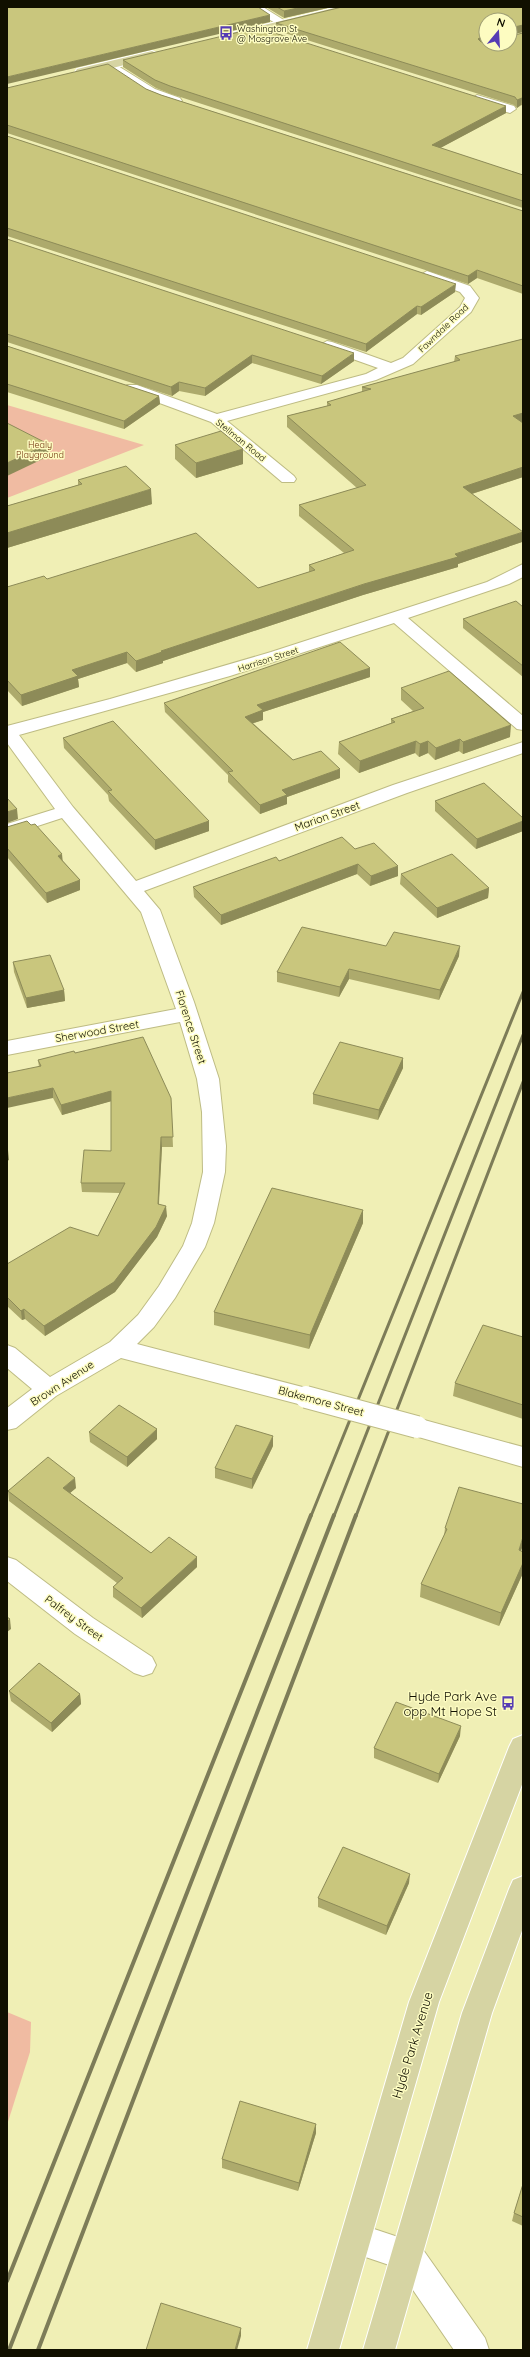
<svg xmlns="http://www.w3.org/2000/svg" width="530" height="2357" viewBox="0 0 530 2357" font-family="Quicksand,sans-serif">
<rect width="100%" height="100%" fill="#f0efb5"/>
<g fill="#f0bba2">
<polygon points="7,405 144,445 7,498"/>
<polygon points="7,2012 31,2022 30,2052 7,2125"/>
</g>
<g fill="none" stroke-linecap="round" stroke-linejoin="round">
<defs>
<g id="minor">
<polygon points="249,7 263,7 290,24 288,26 280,26"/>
<polygon points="110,61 155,89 180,98 182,101 176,105 147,95 106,68 104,65"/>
<polygon points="477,95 514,106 516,109 510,113 473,102 471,99"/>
<polygon points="427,271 470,286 479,298 471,312 413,364 376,380 227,421 294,476 296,479 294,482 282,482 211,422 127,391 125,388 127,385 137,385 217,414 366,374 378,368 322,348 320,345 327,341 332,342 391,363 403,358 460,307 465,298 460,292 422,278 420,275"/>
<polygon points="523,564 523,577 509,584 408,618 523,716 523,730 517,729 394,623 230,676 19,735 73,807 136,881 393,785 523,742 523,753 407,793 144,891 160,910 194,1002 219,1079 226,1146 225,1172 214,1223 205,1247 175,1298 154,1327 137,1344 314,1390 318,1397 314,1404 306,1406 121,1358 56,1396 16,1428 7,1430 7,1408 32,1389 7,1368 7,1345 15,1348 50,1377 110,1342 138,1315 159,1286 183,1246 192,1223 203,1172 202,1112 197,1079 180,1022 7,1055 7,1041 176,1009 141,912 62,818 7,836 7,824 55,809 7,743 7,726 110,699 271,652 487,582"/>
<polygon points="417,1418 523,1447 523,1467 408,1434 405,1427 408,1420"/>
<polygon points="7,1557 16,1560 93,1618 152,1657 156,1665 152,1673 143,1676 134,1673 75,1634 7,1581"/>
<polygon points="356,2223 419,2244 485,2338 489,2350 454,2350 398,2268 345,2250 340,2239 345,2228"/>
</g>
<g id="major">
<polygon points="338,7 358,7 356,9 235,38 229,35 231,33"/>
<polygon points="152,51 156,53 158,55 156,57 81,76 75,72 77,69"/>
<polygon points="523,1735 523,1782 439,2002 339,2350 307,2350 409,2002 509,1747 513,1739"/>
<polygon points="523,1876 523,1928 492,2013 395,2350 363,2350 462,2013 509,1889 513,1880"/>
</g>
</defs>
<use href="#minor" stroke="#bebc84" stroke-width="2"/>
<use href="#major" stroke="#fff" stroke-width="2"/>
<use href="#minor" fill="#fff" fill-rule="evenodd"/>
<use href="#major" fill="#d6d4a3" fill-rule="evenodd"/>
<g stroke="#7d7c58" stroke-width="3">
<polyline points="311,1516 523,992"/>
<polyline points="334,1516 523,1035"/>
<polyline points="356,1516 523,1082"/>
</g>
<g stroke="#7d7c58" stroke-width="4">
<polyline points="7,2281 311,1515"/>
<polyline points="9,2350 334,1515"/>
<polyline points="38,2350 356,1515"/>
</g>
<defs>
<polyline id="minor-bridge" points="306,1397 417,1427"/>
</defs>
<use href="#minor-bridge" stroke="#bebc84" stroke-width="24" stroke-linecap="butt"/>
<use href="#minor-bridge" stroke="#fff" stroke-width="22"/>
</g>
<g fill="#adaa6c">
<polygon points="266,7 332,7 284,18"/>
<polygon points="523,7 523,32 510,35 510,20 486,20 486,41 483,42 486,44 523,33 523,106 521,105 517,108 514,105 275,30 276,23"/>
<polygon points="278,34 506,113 440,148 523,175 523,208 171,94 156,88 123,67 123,60"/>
<polygon points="7,88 146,89 161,95 523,211 523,294 477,278 468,284 7,133"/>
<polygon points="7,136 455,292 421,315 417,314 366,352 7,236"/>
<polygon points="7,239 354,361 321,384 252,363 205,396 179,391 172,396 7,342"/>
<polygon points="523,339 523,477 472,494 522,542 458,564 458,567 363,595 163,661 163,663 136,672 127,663 78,679 79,687 22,706 7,690 7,587 47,579 258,588 309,572 309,565 344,553 299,516 299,505 357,488 287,427 287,416 327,406 327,402 362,392 362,387 454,362 455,356"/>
<polygon points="7,346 159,396 160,404 124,429 7,392"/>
<polygon points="175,445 243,449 243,464 196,478 175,459"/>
<polygon points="78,480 152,504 7,548 7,506 78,485"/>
<polygon points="523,607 523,677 463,628 463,619"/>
<polygon points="370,668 370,677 263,712 263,720 253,723 293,760 340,778 287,797 287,804 260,814 228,782 228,775 165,712 164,703"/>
<polygon points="401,688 510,737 463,754 459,751 435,760 428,753 419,757 415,753 359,773 338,754 339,742 391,723 391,719 413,711 401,700"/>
<polygon points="63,738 209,821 209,831 155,850 109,801 108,795 64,748"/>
<polygon points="435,801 523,818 523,831 476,849 435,811"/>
<polygon points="7,827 63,861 80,880 80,890 47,903 7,857"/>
<polygon points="355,849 398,876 370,886 357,874 221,925 194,897 193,887 279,861"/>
<polygon points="401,874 489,888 488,898 437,918 400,884"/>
<polygon points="386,946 459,956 439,1000 349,979 339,997 277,982 277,972"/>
<polygon points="13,962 64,990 65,1001 27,1008 14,972"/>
<polygon points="75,1053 171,1098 173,1147 162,1147 159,1204 167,1216 157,1237 115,1292 45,1336 25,1319 22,1320 7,1306 7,1264 98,1236 120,1193 82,1192 81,1183 111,1151 111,1101 62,1115 53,1098 39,1067 38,1060"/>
<polygon points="403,1058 403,1068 378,1120 313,1104 313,1094"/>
<polygon points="363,1210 363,1223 309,1349 214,1325 214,1312"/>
<polygon points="523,1337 523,1419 453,1396 455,1383"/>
<polygon points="89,1432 157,1439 127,1467 90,1442"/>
<polygon points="273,1446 252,1489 215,1478 215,1468"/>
<polygon points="76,1488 70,1493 151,1553 197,1567 142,1618 113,1597 113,1587 117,1583 9,1501 8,1491"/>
<polygon points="445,1528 523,1552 523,1573 499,1626 420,1597 421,1584 444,1536"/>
<polygon points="9,1691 80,1694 81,1704 52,1732 11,1701"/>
<polygon points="460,1736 438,1783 374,1758 374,1748"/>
<polygon points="409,1883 386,1935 318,1907 318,1898"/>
<polygon points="316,2124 316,2133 298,2191 222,2168 222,2159"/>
<polygon points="523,2184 523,2226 512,2221 514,2213"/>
</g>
<g fill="#8d8b58">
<polygon points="302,7 332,7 284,18 284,11"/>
<polygon points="270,15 270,22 7,84 7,77"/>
<polygon points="523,25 523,32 510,35 510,28"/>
<polygon points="486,33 485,41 478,46 478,39"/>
<polygon points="522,98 521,105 517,108 517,100"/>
<polygon points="506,106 506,113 431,153 432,145"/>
<polygon points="477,270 477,278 468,284 468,276"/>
<polygon points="456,284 455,292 421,315 421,307"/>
<polygon points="417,306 417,314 366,352 366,344"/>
<polygon points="354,353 354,361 321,384 322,376"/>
<polygon points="252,355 252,363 205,396 205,388"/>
<polygon points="179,382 179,391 172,396 171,387"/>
<polygon points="159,396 160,404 124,429 124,421"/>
<polygon points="523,413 523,423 513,416"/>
<polygon points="48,444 49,456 7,476 7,463"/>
<polygon points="243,449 243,464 196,478 196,463"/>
<polygon points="523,467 523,477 462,497 463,487"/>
<polygon points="151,489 152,504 7,548 7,533"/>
<polygon points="523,532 522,542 458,564 458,567 363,595 163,661 163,663 136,672 136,661 161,651"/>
<polygon points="127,652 127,663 78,679 79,687 22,706 21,695 72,670"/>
<polygon points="370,668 370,677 263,712 263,720 245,726 245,717 257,705"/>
<polygon points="511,725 510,737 463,754 463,742"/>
<polygon points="460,739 459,751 435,760 436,748"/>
<polygon points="416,741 415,753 359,773 360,761"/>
<polygon points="428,741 428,753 419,757 420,744"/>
<polygon points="340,769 340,778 287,797 287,804 260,814 260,805 282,790"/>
<polygon points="17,809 18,819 7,823 7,812"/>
<polygon points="209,821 209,831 155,850 155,840"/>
<polygon points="523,821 523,831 476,849 477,839"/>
<polygon points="62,854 63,864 58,856"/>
<polygon points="358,864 357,874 221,925 221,915"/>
<polygon points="398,866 398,876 370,886 371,876"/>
<polygon points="80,880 80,890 47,903 46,893"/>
<polygon points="489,888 488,898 437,918 437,908"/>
<polygon points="460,946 459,956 439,1000 440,990"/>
<polygon points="349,969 349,979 339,997 340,987"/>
<polygon points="64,990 65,1001 27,1008 26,998"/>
<polygon points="403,1058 403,1068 378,1120 379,1110"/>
<polygon points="53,1088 53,1098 7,1108 7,1098"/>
<polygon points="111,1091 112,1101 62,1115 61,1105"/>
<polygon points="161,1137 162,1147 158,1214 158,1204"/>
<polygon points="8,1150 9,1160 7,1161 7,1151"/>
<polygon points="166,1206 167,1216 157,1237 115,1292 45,1336 44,1326"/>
<polygon points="363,1210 363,1223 309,1349 310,1335"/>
<polygon points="24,1309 25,1319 22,1320 21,1311"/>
<polygon points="157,1429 157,1439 127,1467 127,1457"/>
<polygon points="273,1436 273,1446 252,1489 252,1479"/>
<polygon points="75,1478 76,1488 64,1498 63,1488"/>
<polygon points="523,1537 523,1545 517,1564 519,1550"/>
<polygon points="197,1557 197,1567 142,1618 141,1608"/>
<polygon points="523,1563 523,1573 499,1626 501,1613"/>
<polygon points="10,1619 11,1629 7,1632 7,1622"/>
<polygon points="80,1694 81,1704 52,1732 51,1723"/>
<polygon points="461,1726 460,1736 438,1783 439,1774"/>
<polygon points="410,1874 409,1883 386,1935 387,1926"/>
<polygon points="316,2124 316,2133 298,2191 299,2183"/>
<polygon points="241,2328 241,2336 237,2350 235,2350"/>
</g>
<g fill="#c9c67d" stroke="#8d8b58">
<polygon points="7,7 258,7 270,15 7,77"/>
<polygon points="277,7 302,7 284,11"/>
<polygon points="342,7 523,7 523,25 510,28 510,20 486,20 486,33 478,39 481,42 486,42 486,44 510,44 510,36 523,33 523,98 522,98 517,100 515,97 276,23"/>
<polygon points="260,27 278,34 506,106 432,145 523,175 523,201 170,86 155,80 123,60"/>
<polygon points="108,64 146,89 161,95 523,211 523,286 477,270 468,276 7,125 7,88"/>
<polygon points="7,136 456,284 421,307 417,306 366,344 7,228"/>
<polygon points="7,239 354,353 322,376 252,355 205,388 179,382 171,387 7,334"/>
<polygon points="523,339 523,413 513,416 523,423 523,467 463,487 523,532 455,554 458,557 364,584 161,651 162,652 136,661 127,652 72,670 78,676 21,695 7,680 7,587 44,576 47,579 196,533 258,588 315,570 309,565 354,550 299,505 366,485 287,416 331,405 327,402 371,389 362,387 460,360 455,356"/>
<polygon points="7,346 159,396 124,421 7,384"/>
<polygon points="7,423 48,444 7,463"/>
<polygon points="221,431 243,449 196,463 175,445"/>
<polygon points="126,466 151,489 7,533 7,506 82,484 78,480"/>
<polygon points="516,601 523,607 523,666 463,619"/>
<polygon points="340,642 370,668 257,705 263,710 245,717 293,760 321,751 340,769 282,790 287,795 260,805 228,772 233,771 164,703"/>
<polygon points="449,671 511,725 463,742 460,739 436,748 428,741 420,744 416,741 360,761 339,742 395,722 391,719 424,708 401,688"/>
<polygon points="113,721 209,821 155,840 108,791 112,790 63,738"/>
<polygon points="484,783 523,818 523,821 477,839 435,801"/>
<polygon points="7,798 17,809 7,812"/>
<polygon points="27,821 31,825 35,824 62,854 58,856 80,880 46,893 7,848 7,827"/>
<polygon points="342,837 355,849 374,843 398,866 371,876 358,864 221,915 193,887 276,857 279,861"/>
<polygon points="452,854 489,888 437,908 401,874"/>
<polygon points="302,927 386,946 394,932 460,946 440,990 349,969 340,987 277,972"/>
<polygon points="50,955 64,990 26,998 13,962"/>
<polygon points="143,1037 171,1098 173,1137 161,1137 158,1204 166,1206 156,1227 114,1282 44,1326 24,1309 21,1311 7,1297 7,1264 70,1227 98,1236 125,1183 81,1183 84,1150 111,1151 111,1091 61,1105 53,1088 7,1098 7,1073 41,1066 38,1060 74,1051 75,1053"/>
<polygon points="340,1042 403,1058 379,1110 313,1094"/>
<polygon points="272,1188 363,1210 310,1335 214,1312"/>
<polygon points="483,1325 523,1337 523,1405 455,1383"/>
<polygon points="119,1405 157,1429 127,1457 89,1432"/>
<polygon points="236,1425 273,1436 252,1479 215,1468"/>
<polygon points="48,1457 75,1478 63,1488 151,1553 169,1537 197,1557 141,1608 113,1587 123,1578 8,1491"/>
<polygon points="459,1487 523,1504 523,1537 519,1550 523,1552 523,1563 501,1613 421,1584 447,1529 445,1528"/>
<polygon points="7,1617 10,1619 7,1622"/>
<polygon points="39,1663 80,1694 51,1723 9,1691"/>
<polygon points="396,1702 461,1726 439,1774 374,1748"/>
<polygon points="343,1847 410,1874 387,1926 318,1898"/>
<polygon points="240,2101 316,2124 299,2183 222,2159"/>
<polygon points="523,2184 523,2217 514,2213"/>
<polygon points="161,2303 241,2328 235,2350 146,2350"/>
</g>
<defs>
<symbol id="bus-bare" viewBox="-9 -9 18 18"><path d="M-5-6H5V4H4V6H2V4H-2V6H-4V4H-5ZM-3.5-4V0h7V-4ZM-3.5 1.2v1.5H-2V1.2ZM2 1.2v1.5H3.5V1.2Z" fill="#563cb4" stroke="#fdfcc1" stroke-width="2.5" paint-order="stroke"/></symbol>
</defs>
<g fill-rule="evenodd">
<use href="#bus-bare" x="216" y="23" width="20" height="20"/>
<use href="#bus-bare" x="498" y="1693" width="20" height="20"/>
</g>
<g text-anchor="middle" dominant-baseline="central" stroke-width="3" stroke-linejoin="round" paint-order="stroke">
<g font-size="9" fill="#111000" stroke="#fdfcc1" text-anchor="start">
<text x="237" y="28">Washington St<tspan x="237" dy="10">@ Mosgrove Ave</tspan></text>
</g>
<g font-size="9" fill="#111000" stroke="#fdfcc1">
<text transform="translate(443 328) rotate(-44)">Fawndale Road</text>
<text transform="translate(241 440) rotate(39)">Stellman Road</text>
<text transform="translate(268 659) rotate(-18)">Harrison Street</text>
</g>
<g font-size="9" fill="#733511" stroke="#fdfcc1">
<text x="40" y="444">Healy<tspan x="40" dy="10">Playground</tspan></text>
</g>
<g font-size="11" fill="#111000" stroke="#fdfcc1">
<text transform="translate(327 816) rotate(-20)">Marion Street</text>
<text transform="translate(191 1027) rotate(72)">Florence Street</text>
<text transform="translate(97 1031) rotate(-10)">Sherwood Street</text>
<text transform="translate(62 1383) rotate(-33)">Brown Avenue</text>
<text transform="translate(321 1401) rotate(15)">Blakemore Street</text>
<text transform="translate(74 1618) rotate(36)">Palfrey Street</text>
</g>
<g font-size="13" fill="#111000" stroke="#fdfcc1" text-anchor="end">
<text x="497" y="1696">Hyde Park Ave<tspan x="497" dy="15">opp Mt Hope St</tspan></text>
</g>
<g font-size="13" fill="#111000" stroke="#fdfcc1">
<text transform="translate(412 2045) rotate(-73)">Hyde Park Avenue</text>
</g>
</g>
<rect width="530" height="2357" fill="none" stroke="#111000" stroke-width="16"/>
<g transform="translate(498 32) rotate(18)"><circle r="19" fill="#fdfcc1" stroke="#9f9e74"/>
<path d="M0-3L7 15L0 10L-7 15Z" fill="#563cb4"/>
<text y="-6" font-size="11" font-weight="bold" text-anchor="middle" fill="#111000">N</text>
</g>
</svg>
